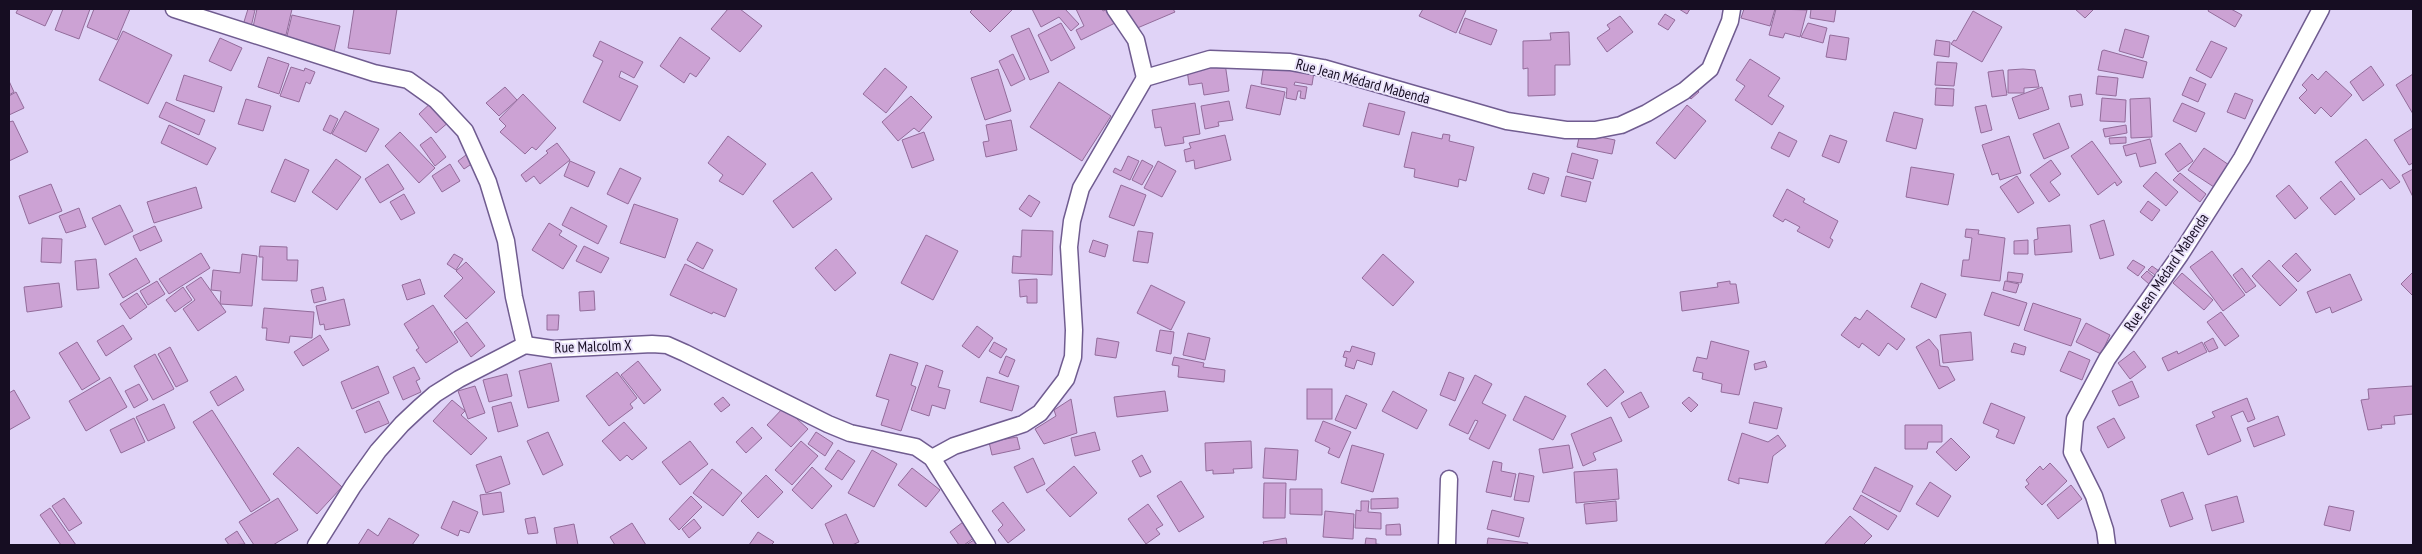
<svg xmlns="http://www.w3.org/2000/svg" width="2422" height="554" viewBox="0 0 2422 554" font-family="'PT Sans Narrow',sans-serif">
<rect width="100%" height="100%" fill="#e0d3f7"/>
<g fill="#cca2d4" stroke="#936c9b">
<polygon points="18,9 53,9 45,26 16,13"/>
<polygon points="63,9 90,9 79,39 55,30"/>
<polygon points="94,9 130,9 117,40 87,27"/>
<polygon points="248,9 255,10 251,27 243,25"/>
<polygon points="257,9 292,9 286,35 253,27"/>
<polygon points="354,9 397,9 390,54 348,48"/>
<polygon points="728,9 740,9 762,26 740,52 711,29"/>
<polygon points="973,9 1013,9 990,32 970,12"/>
<polygon points="1032,9 1065,9 1079,24 1071,31 1059,17 1041,27"/>
<polygon points="1076,9 1102,9 1103,11 1108,9 1115,23 1081,40 1076,30 1084,26"/>
<polygon points="1126,9 1173,9 1175,12 1135,29"/>
<polygon points="1423,9 1463,9 1466,10 1456,33 1419,16"/>
<polygon points="1679,9 1690,9 1687,14"/>
<polygon points="1744,9 1775,9 1770,26 1741,18"/>
<polygon points="1776,9 1807,10 1800,37 1785,33 1783,38 1769,35"/>
<polygon points="1811,9 1836,9 1834,22 1810,18"/>
<polygon points="2075,9 2094,9 2085,18"/>
<polygon points="2209,9 2231,9 2242,15 2235,27 2208,11"/>
<polygon points="1973,11 2002,27 1982,62 1951,44 1954,40 1956,41"/>
<polygon points="1665,14 1675,20 1668,30 1658,24"/>
<polygon points="292,15 340,26 334,52 286,40"/>
<polygon points="1620,16 1633,32 1607,52 1597,38 1610,29 1607,25"/>
<polygon points="1465,18 1497,30 1491,45 1459,33"/>
<polygon points="1061,23 1075,48 1051,61 1038,35"/>
<polygon points="1808,23 1827,28 1823,43 1801,37"/>
<polygon points="1029,28 1049,72 1030,80 1011,36"/>
<polygon points="2125,29 2149,36 2143,58 2119,51"/>
<polygon points="123,31 172,55 148,104 99,80"/>
<polygon points="1569,32 1570,65 1555,65 1555,95 1528,96 1528,68 1523,69 1523,41 1551,40 1550,33"/>
<polygon points="1830,35 1849,38 1846,60 1826,57"/>
<polygon points="680,37 710,58 696,77 690,73 684,83 660,66"/>
<polygon points="220,38 242,48 231,71 209,61"/>
<polygon points="1936,40 1950,42 1949,57 1934,55"/>
<polygon points="600,41 643,62 634,78 621,71 619,77 638,86 620,121 583,102 603,61 593,56"/>
<polygon points="2211,41 2227,48 2211,78 2196,70"/>
<polygon points="2104,50 2147,62 2143,78 2098,70 2102,51"/>
<polygon points="1013,54 1025,79 1011,86 999,61"/>
<polygon points="268,57 289,64 279,94 258,87"/>
<polygon points="1750,59 1780,78 1768,96 1784,106 1772,125 1735,100 1745,86 1736,80"/>
<polygon points="1937,62 1957,63 1954,86 1935,85"/>
<polygon points="1225,63 1229,91 1204,95 1202,83 1189,85 1187,69"/>
<polygon points="1264,64 1314,72 1312,85 1295,82 1294,85 1307,87 1305,99 1300,98 1301,91 1298,91 1296,100 1286,98 1287,88 1261,84"/>
<polygon points="2371,66 2384,85 2363,101 2350,82"/>
<polygon points="291,67 304,71 305,68 315,72 310,84 306,82 299,102 280,96"/>
<polygon points="885,68 907,87 886,113 863,94"/>
<polygon points="998,69 1011,111 985,120 971,78"/>
<polygon points="2023,69 2035,70 2039,87 2024,88 2024,93 2008,93 2008,70"/>
<polygon points="2003,70 2007,95 1992,97 1988,72"/>
<polygon points="2326,71 2352,95 2331,117 2321,107 2315,114 2299,98 2307,90 2302,85 2312,74 2318,80"/>
<polygon points="2413,74 2413,114 2396,85"/>
<polygon points="184,75 222,87 214,112 176,100"/>
<polygon points="2098,76 2118,78 2116,96 2096,94"/>
<polygon points="2190,77 2206,84 2198,102 2182,95"/>
<polygon points="9,81 14,92 9,95"/>
<polygon points="1059,82 1111,116 1082,161 1030,127"/>
<polygon points="1251,85 1285,92 1280,115 1246,108"/>
<polygon points="1693,86 1699,92 1691,99 1686,93"/>
<polygon points="505,87 517,100 499,116 486,103"/>
<polygon points="2042,87 2049,109 2019,119 2012,98"/>
<polygon points="1936,88 1954,89 1953,106 1935,105"/>
<polygon points="16,92 24,108 9,115 9,96"/>
<polygon points="2235,93 2253,100 2245,119 2227,112"/>
<polygon points="523,94 556,128 536,150 532,147 525,154 500,132 506,126 499,119"/>
<polygon points="2081,94 2083,105 2071,107 2069,96"/>
<polygon points="911,96 932,117 919,132 914,128 898,141 882,122"/>
<polygon points="2102,98 2126,100 2125,122 2100,121"/>
<polygon points="2150,98 2152,137 2131,138 2130,99"/>
<polygon points="246,99 271,106 263,131 238,124"/>
<polygon points="433,101 450,121 436,133 419,114"/>
<polygon points="1229,101 1233,120 1218,122 1219,126 1205,129 1201,106"/>
<polygon points="166,102 205,120 199,135 159,117"/>
<polygon points="1195,103 1200,134 1183,137 1184,143 1165,146 1161,127 1155,128 1152,110"/>
<polygon points="1369,103 1405,112 1399,135 1363,126"/>
<polygon points="2182,103 2205,113 2196,132 2173,121"/>
<polygon points="1687,105 1706,121 1675,159 1656,143"/>
<polygon points="1986,105 1992,130 1981,133 1975,107"/>
<polygon points="345,111 379,129 366,152 332,134"/>
<polygon points="1894,112 1923,119 1916,149 1886,141"/>
<polygon points="330,115 338,119 331,134 323,130"/>
<polygon points="1011,120 1017,150 986,157 983,142 989,141 986,125"/>
<polygon points="13,121 28,152 9,161 9,122"/>
<polygon points="2059,123 2069,148 2044,159 2033,134"/>
<polygon points="169,125 216,148 207,165 161,143"/>
<polygon points="2126,125 2127,133 2105,137 2103,129"/>
<polygon points="2413,128 2413,163 2409,165 2394,140"/>
<polygon points="400,132 435,168 419,183 385,146"/>
<polygon points="924,132 934,160 912,168 902,140"/>
<polygon points="1412,132 1442,139 1443,134 1450,135 1449,141 1474,147 1466,181 1459,179 1458,187 1414,177 1415,169 1404,167"/>
<polygon points="1779,132 1797,141 1789,157 1771,148"/>
<polygon points="1580,133 1615,140 1612,154 1577,147"/>
<polygon points="1225,135 1231,160 1195,169 1194,160 1186,162 1184,150 1191,148 1189,143"/>
<polygon points="1830,135 1847,141 1839,163 1822,156"/>
<polygon points="728,136 766,164 743,195 719,181 723,175 708,163"/>
<polygon points="2009,136 2021,173 2000,180 1998,173 1992,175 1982,145"/>
<polygon points="431,137 446,157 435,166 420,145"/>
<polygon points="2126,137 2126,143 2110,144 2109,138"/>
<polygon points="2150,139 2156,163 2140,167 2136,153 2126,156 2123,146"/>
<polygon points="2366,139 2400,182 2390,189 2382,179 2360,195 2335,162"/>
<polygon points="2092,141 2122,182 2117,186 2115,182 2098,195 2071,156"/>
<polygon points="557,143 570,160 540,184 534,176 526,182 521,175 548,153 546,151"/>
<polygon points="2180,143 2193,161 2178,172 2165,154"/>
<polygon points="2204,148 2232,167 2217,189 2188,170"/>
<polygon points="1572,153 1598,160 1593,179 1567,172"/>
<polygon points="466,155 473,163 464,169 458,161"/>
<polygon points="1128,156 1139,161 1130,180 1113,172 1115,168 1121,171"/>
<polygon points="285,159 309,170 295,202 271,192"/>
<polygon points="336,159 361,177 337,210 312,192"/>
<polygon points="1142,160 1153,166 1142,185 1132,180"/>
<polygon points="2051,160 2061,174 2050,182 2060,195 2049,202 2030,175"/>
<polygon points="570,161 595,172 588,187 564,176"/>
<polygon points="1158,161 1176,171 1162,197 1144,188"/>
<polygon points="388,164 404,189 380,203 365,179"/>
<polygon points="450,164 460,181 442,192 432,176"/>
<polygon points="1911,167 1954,174 1948,205 1906,197"/>
<polygon points="620,168 641,178 628,204 607,194"/>
<polygon points="2413,169 2413,197 2402,175"/>
<polygon points="812,172 832,199 793,228 773,201"/>
<polygon points="2156,172 2178,192 2166,206 2143,186"/>
<polygon points="1533,173 1549,178 1544,194 1528,189"/>
<polygon points="2180,173 2206,194 2200,202 2173,180"/>
<polygon points="1566,176 1591,182 1586,202 1561,196"/>
<polygon points="2017,176 2034,203 2018,213 2000,187"/>
<polygon points="2341,181 2355,199 2335,215 2320,198"/>
<polygon points="51,184 62,211 29,224 19,196"/>
<polygon points="1121,185 1146,195 1134,226 1109,217"/>
<polygon points="2289,185 2308,208 2295,219 2276,196"/>
<polygon points="196,187 202,208 154,223 147,202"/>
<polygon points="1787,189 1805,199 1803,202 1838,221 1830,238 1833,240 1829,248 1797,231 1800,227 1785,219 1783,222 1773,216"/>
<polygon points="404,194 415,213 401,220 390,202"/>
<polygon points="1029,195 1040,202 1031,217 1019,209"/>
<polygon points="2148,201 2160,210 2152,221 2140,212"/>
<polygon points="634,204 678,219 665,258 620,243"/>
<polygon points="120,205 133,231 105,245 92,218"/>
<polygon points="571,207 607,226 598,244 562,225"/>
<polygon points="79,208 86,227 66,233 59,216"/>
<polygon points="2104,220 2114,255 2100,259 2090,225"/>
<polygon points="549,223 562,231 559,235 577,246 563,269 532,250"/>
<polygon points="2070,225 2072,252 2035,255 2034,240 2038,239 2037,228"/>
<polygon points="155,226 162,241 140,251 133,236"/>
<polygon points="1966,229 1979,230 1978,234 2005,238 2000,281 1961,276 1963,260 1969,260 1972,238 1965,237"/>
<polygon points="1022,230 1053,231 1052,275 1012,273 1013,256 1021,257"/>
<polygon points="1138,231 1153,233 1148,263 1133,261"/>
<polygon points="926,235 958,251 933,300 901,283"/>
<polygon points="42,238 62,239 61,263 41,262"/>
<polygon points="1093,240 1108,245 1105,257 1089,252"/>
<polygon points="2028,240 2028,254 2014,254 2014,241"/>
<polygon points="697,242 713,250 703,269 687,260"/>
<polygon points="260,246 287,247 287,260 298,260 297,281 262,280 263,257 259,257"/>
<polygon points="584,246 609,258 601,273 576,261"/>
<polygon points="836,249 856,273 835,291 815,268"/>
<polygon points="2212,251 2245,295 2223,311 2190,267"/>
<polygon points="201,253 210,268 169,294 159,279"/>
<polygon points="2296,253 2311,270 2298,282 2282,266"/>
<polygon points="242,254 257,256 252,306 220,304 221,291 211,290 213,270 240,273"/>
<polygon points="454,254 463,259 456,270 447,264"/>
<polygon points="1383,254 1414,282 1393,306 1362,278"/>
<polygon points="136,258 150,282 123,298 109,274"/>
<polygon points="96,259 99,288 77,290 75,261"/>
<polygon points="2133,260 2145,267 2138,276 2127,268"/>
<polygon points="2269,260 2297,290 2280,306 2252,276"/>
<polygon points="466,262 495,292 466,319 444,296 463,278 456,271"/>
<polygon points="685,264 737,289 725,317 713,312 712,314 670,295"/>
<polygon points="2152,266 2159,271 2155,275 2148,270"/>
<polygon points="2242,268 2256,286 2246,293 2233,275"/>
<polygon points="2147,271 2154,277 2149,284 2141,277"/>
<polygon points="2008,272 2023,274 2021,283 2007,281"/>
<polygon points="2413,272 2413,296 2401,284"/>
<polygon points="2182,273 2213,300 2204,310 2173,283"/>
<polygon points="2350,274 2362,300 2332,313 2330,307 2316,313 2307,292"/>
<polygon points="201,277 226,312 198,331 183,309 195,300 186,287"/>
<polygon points="420,279 425,294 407,300 402,285"/>
<polygon points="1037,279 1037,303 1027,303 1027,296 1020,297 1019,280"/>
<polygon points="157,281 165,294 148,305 140,291"/>
<polygon points="1730,281 1730,284 1736,284 1739,303 1682,311 1680,292 1718,287 1717,283"/>
<polygon points="2005,281 2019,284 2016,293 2003,290"/>
<polygon points="59,283 62,307 27,312 24,287"/>
<polygon points="1921,283 1946,294 1936,318 1911,307"/>
<polygon points="1151,285 1185,302 1171,330 1137,313"/>
<polygon points="183,287 192,300 175,312 166,300"/>
<polygon points="323,287 326,300 314,303 311,290"/>
<polygon points="594,291 595,310 580,311 579,292"/>
<polygon points="1992,292 2027,303 2019,326 1984,315"/>
<polygon points="137,293 147,307 130,319 120,304"/>
<polygon points="344,299 350,325 325,330 324,324 320,325 316,306"/>
<polygon points="2033,303 2081,319 2071,346 2024,330"/>
<polygon points="433,305 458,342 426,363 416,350 419,348 404,324"/>
<polygon points="264,308 314,312 312,338 290,336 289,343 266,340 267,328 262,328"/>
<polygon points="1867,310 1905,339 1897,350 1888,343 1879,356 1862,343 1859,348 1841,335 1855,317 1860,320"/>
<polygon points="2221,312 2239,336 2225,346 2207,322"/>
<polygon points="547,315 559,315 558,330 547,330"/>
<polygon points="467,322 485,346 471,357 454,332"/>
<polygon points="2086,323 2110,335 2101,354 2076,342"/>
<polygon points="123,325 132,339 106,356 97,341"/>
<polygon points="977,326 993,338 979,358 962,346"/>
<polygon points="1160,330 1174,332 1171,354 1156,351"/>
<polygon points="1971,332 1973,360 1943,363 1940,335"/>
<polygon points="1188,333 1210,338 1205,360 1183,355"/>
<polygon points="320,335 329,350 303,366 294,352"/>
<polygon points="1097,338 1119,342 1116,358 1095,355"/>
<polygon points="2213,338 2218,348 2209,352 2204,343"/>
<polygon points="1929,339 1938,350 1940,366 1948,367 1955,380 1939,389 1916,347"/>
<polygon points="1711,341 1749,351 1739,395 1721,392 1722,384 1702,379 1703,373 1693,371 1697,357 1707,359"/>
<polygon points="77,342 100,379 82,390 59,353"/>
<polygon points="994,342 1007,349 1001,358 989,351"/>
<polygon points="2202,342 2207,352 2168,371 2162,358 2177,351 2178,354"/>
<polygon points="2014,343 2026,347 2024,355 2011,352"/>
<polygon points="1352,346 1375,353 1372,365 1357,360 1354,369 1345,366 1347,358 1343,357 1345,351 1350,352"/>
<polygon points="170,347 188,381 176,387 158,354"/>
<polygon points="2069,351 2090,360 2082,380 2060,371"/>
<polygon points="2134,351 2146,367 2130,379 2118,363"/>
<polygon points="155,354 174,389 153,400 134,366"/>
<polygon points="890,354 918,363 911,385 916,387 901,431 881,425 889,400 876,396"/>
<polygon points="1006,356 1015,360 1008,377 999,373"/>
<polygon points="1174,357 1204,363 1203,367 1225,370 1224,382 1178,377 1179,366 1172,365"/>
<polygon points="638,361 661,390 644,404 621,375"/>
<polygon points="1765,361 1767,367 1755,370 1754,364"/>
<polygon points="551,363 559,401 528,408 519,371"/>
<polygon points="926,365 943,371 938,387 950,390 945,409 932,405 929,416 911,410"/>
<polygon points="378,366 389,393 352,409 341,382"/>
<polygon points="414,367 420,379 416,381 421,392 403,400 393,377"/>
<polygon points="1605,369 1624,392 1607,407 1587,384"/>
<polygon points="617,372 637,398 630,404 633,408 609,426 586,396"/>
<polygon points="1449,372 1464,378 1455,401 1440,395"/>
<polygon points="507,374 512,396 489,402 483,380"/>
<polygon points="1475,375 1492,384 1482,403 1506,415 1489,449 1469,439 1478,421 1475,420 1468,434 1449,425"/>
<polygon points="236,376 244,390 218,406 210,392"/>
<polygon points="110,377 127,407 86,431 69,401"/>
<polygon points="987,377 1019,386 1012,411 980,402"/>
<polygon points="2132,381 2139,397 2119,406 2112,391"/>
<polygon points="139,384 148,400 134,408 125,391"/>
<polygon points="475,386 485,413 468,419 458,391"/>
<polygon points="2413,386 2413,414 2394,416 2395,424 2381,425 2382,428 2368,430 2361,400 2369,399 2368,389"/>
<rect x="1307" y="389" width="25" height="30"/>
<polygon points="14,390 30,418 9,430 9,393"/>
<polygon points="1165,391 1168,411 1117,417 1114,397"/>
<polygon points="1393,391 1427,410 1417,429 1382,411"/>
<polygon points="1641,392 1649,407 1629,418 1621,403"/>
<polygon points="1346,395 1367,404 1356,429 1335,420"/>
<polygon points="1525,396 1566,416 1553,440 1513,420"/>
<polygon points="723,397 730,405 721,412 714,404"/>
<polygon points="1689,397 1698,405 1691,412 1682,403"/>
<polygon points="2247,398 2255,419 2248,422 2243,411 2231,416 2241,441 2208,455 2196,425 2215,417 2212,412"/>
<polygon points="1071,399 1077,433 1044,444 1035,429 1056,416 1054,410"/>
<polygon points="452,400 465,411 461,415 487,438 471,455 433,421"/>
<polygon points="379,401 389,423 365,433 356,411"/>
<polygon points="511,402 518,426 498,432 492,407"/>
<polygon points="1754,402 1782,408 1777,429 1749,423"/>
<polygon points="1991,403 2025,417 2014,444 1996,437 1999,430 1983,423"/>
<polygon points="164,404 175,428 148,441 136,417"/>
<polygon points="784,407 808,429 791,447 767,425"/>
<polygon points="212,410 270,500 251,512 193,422"/>
<polygon points="2278,416 2285,435 2254,447 2247,428"/>
<polygon points="1611,417 1622,441 1593,453 1596,460 1583,466 1571,434"/>
<polygon points="134,418 145,442 121,453 110,430"/>
<polygon points="2114,418 2125,438 2108,448 2097,427"/>
<polygon points="1323,421 1351,432 1339,458 1328,453 1330,448 1315,441"/>
<polygon points="624,422 647,448 632,460 627,455 620,461 602,441"/>
<polygon points="1905,425 1942,425 1942,442 1928,442 1927,449 1905,449"/>
<polygon points="752,427 762,438 746,453 736,442"/>
<polygon points="548,432 563,465 543,475 527,441"/>
<polygon points="816,432 833,443 825,456 808,444"/>
<polygon points="1095,432 1100,450 1075,456 1071,438"/>
<polygon points="1742,433 1768,442 1778,435 1786,446 1773,456 1768,483 1739,478 1739,484 1728,480"/>
<polygon points="1017,437 1020,449 992,455 989,442"/>
<polygon points="1951,438 1970,457 1956,471 1936,452"/>
<polygon points="690,441 708,464 680,485 662,462"/>
<polygon points="801,441 818,456 792,485 775,470"/>
<polygon points="1251,441 1252,468 1233,469 1234,473 1213,474 1213,470 1206,471 1205,443"/>
<polygon points="1352,445 1384,454 1373,492 1341,483"/>
<polygon points="1569,445 1573,468 1543,473 1539,449"/>
<polygon points="298,447 342,487 317,514 273,474"/>
<polygon points="1265,448 1298,450 1296,480 1263,478"/>
<polygon points="838,450 855,461 842,480 825,469"/>
<polygon points="872,450 897,464 874,507 848,493"/>
<polygon points="1142,455 1151,472 1140,477 1132,461"/>
<polygon points="501,456 510,484 486,493 476,465"/>
<polygon points="1033,458 1045,484 1027,493 1014,467"/>
<polygon points="1493,461 1502,463 1501,471 1516,474 1511,497 1486,492"/>
<polygon points="2050,463 2067,481 2042,505 2025,487 2029,484 2026,480 2040,466 2043,470"/>
<polygon points="1074,466 1097,493 1070,517 1046,490"/>
<polygon points="812,467 832,486 812,509 792,490"/>
<polygon points="1875,467 1913,486 1900,512 1862,492"/>
<polygon points="912,468 940,490 926,507 898,485"/>
<polygon points="712,469 742,493 723,516 693,493"/>
<polygon points="1617,469 1619,499 1576,503 1574,472"/>
<polygon points="1519,473 1534,476 1529,502 1514,500"/>
<polygon points="766,475 783,492 758,518 741,501"/>
<polygon points="1181,481 1204,517 1179,532 1157,496"/>
<polygon points="1930,482 1951,496 1938,517 1916,504"/>
<polygon points="1264,483 1286,483 1285,518 1263,518"/>
<polygon points="2071,485 2082,499 2058,519 2047,505"/>
<polygon points="1290,489 1322,489 1322,515 1290,514"/>
<polygon points="501,492 504,512 483,515 480,495"/>
<polygon points="2183,492 2193,519 2170,527 2161,500"/>
<polygon points="1861,495 1897,516 1888,530 1853,509"/>
<polygon points="691,496 702,507 679,530 669,519"/>
<polygon points="2237,496 2244,522 2212,531 2205,505"/>
<polygon points="64,498 82,523 69,531 52,506"/>
<polygon points="278,498 298,530 273,545 254,545 239,522"/>
<polygon points="1398,498 1398,508 1371,509 1371,499"/>
<polygon points="453,501 478,512 469,533 460,530 458,536 441,528"/>
<polygon points="1361,501 1369,501 1368,512 1381,513 1381,529 1355,528 1356,510 1361,511"/>
<polygon points="1616,501 1617,521 1586,524 1584,504"/>
<polygon points="1003,502 1025,530 1008,543 998,530 1003,525 992,511"/>
<polygon points="1148,504 1163,525 1156,529 1160,534 1146,544 1128,519"/>
<polygon points="2329,506 2354,511 2350,531 2324,525"/>
<polygon points="50,508 76,545 61,545 40,515"/>
<polygon points="1492,510 1524,518 1519,537 1487,529"/>
<polygon points="1325,511 1354,514 1353,539 1323,537"/>
<polygon points="846,514 859,542 852,545 834,545 825,524"/>
<polygon points="1850,516 1872,536 1863,545 1824,545"/>
<polygon points="535,517 538,533 528,534 525,519"/>
<polygon points="389,518 419,535 412,545 358,545 368,529 378,536"/>
<polygon points="694,519 701,528 689,538 682,529"/>
<polygon points="967,519 978,535 964,545 959,545 950,532"/>
<polygon points="632,523 646,545 615,545 610,537"/>
<polygon points="574,524 578,545 557,545 554,528"/>
<polygon points="1400,524 1401,535 1386,535 1386,525"/>
<polygon points="237,531 245,544 229,545 225,539"/>
<polygon points="758,532 774,542 771,545 749,545"/>
<polygon points="977,538 983,545 966,545"/>
<polygon points="1286,538 1287,545 1264,545 1263,542"/>
<polygon points="1366,538 1376,539 1376,544 1385,545 1365,545"/>
<polygon points="1488,538 1528,543 1527,545 1487,545"/>
</g>
<g fill="none" stroke-linecap="round" stroke-linejoin="round">
<defs>
<g id="minor">
<polyline points="174,9 374,73 408,80 436,100 465,131 488,182 506,241 514,297 525,345"/>
<polyline points="1115,9 1136,40 1145,78"/>
<polyline points="932,458 954,446 1023,424 1040,413 1066,379 1073,357 1074,330 1069,247 1072,221 1081,188 1145,78 1210,59 1290,62 1323,68 1507,121 1566,130 1595,130 1621,125 1647,113 1684,91 1710,69 1730,21 1732,9"/>
<polyline points="316,545 353,486 378,451 402,424 419,408 435,394 459,379 525,345 553,349 652,344 667,345 685,353 828,424 850,433 916,447 932,458 987,545"/>
<polyline points="1447,545 1449,479"/>
<polyline points="2107,545 2105,530 2094,496 2072,452 2075,419 2107,359 2180,255 2242,158 2321,9"/>
</g>
</defs>
<use href="#minor" stroke="#705c90" stroke-width="19"/>
<use href="#minor" stroke="#fff" stroke-width="16"/>
</g>
<g text-anchor="middle" dominant-baseline="central" stroke-width="4" stroke-linejoin="round" paint-order="stroke">
<g font-size="15" fill="#160d22" stroke="#ebe3fb">
<text transform="translate(1363 81) rotate(15)">Rue Jean Médard Mabenda</text>
<text transform="translate(2166 272) rotate(-56)">Rue Jean Médard Mabenda</text>
<text transform="translate(593 346) rotate(-2)">Rue Malcolm X</text>
</g>
</g>
<rect width="2422" height="554" fill="none" stroke="#160d22" stroke-width="20"/>
</svg>
